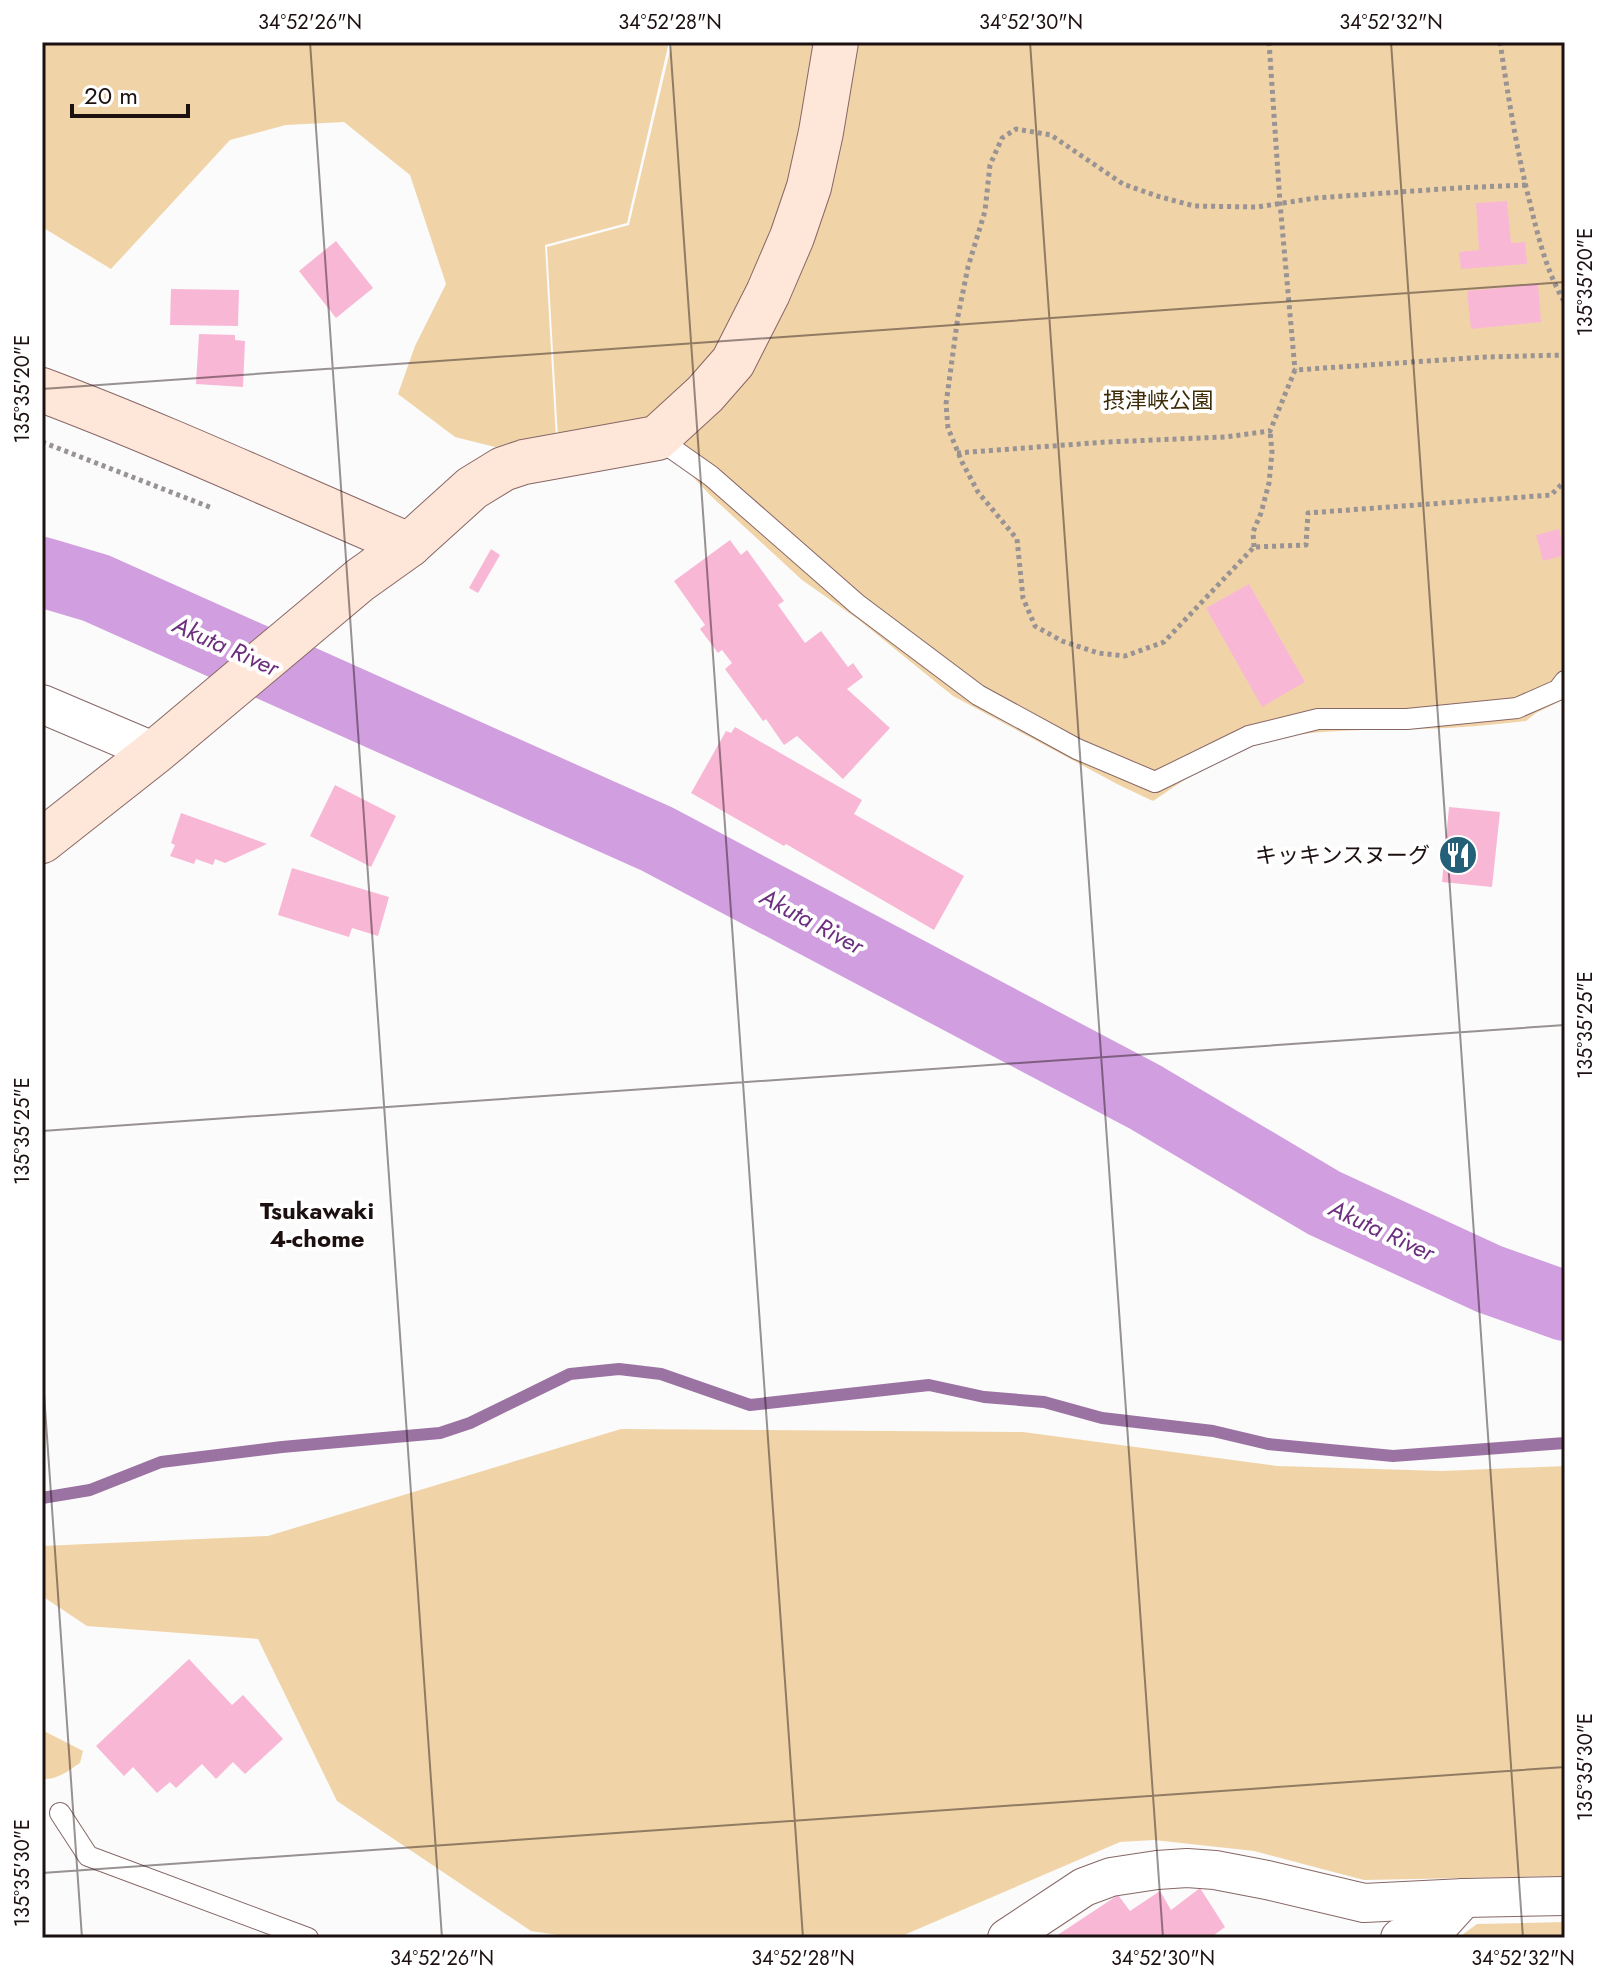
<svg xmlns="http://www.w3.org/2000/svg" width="1607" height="1980" viewBox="0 0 1607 1980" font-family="Jost,'Noto Sans JP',sans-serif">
<rect width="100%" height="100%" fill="#fbfbfb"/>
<g fill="#f0d4a8">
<polygon points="42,42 669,42 627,223 545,245 556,439 495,447 455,437 398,394 415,346 446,284 410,175 344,122 286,125 230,140 111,269 42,227"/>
<path d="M672,42H1565V699L1536,713L1526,721C1492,725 1456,728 1421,729C1362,731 1301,727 1244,748C1211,760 1183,781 1153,801L1119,785L953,696L859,620L802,580L711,496L694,478L689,470L632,432L558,438L547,247L629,225Z"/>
<polygon points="621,1429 1023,1432 1277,1466 1442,1471 1565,1466 1565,1876 1364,1880 1254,1851 1154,1840 1120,1842 897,1938 579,1938 531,1931 337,1801 258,1639 87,1626 42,1596 42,1546 268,1536"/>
<path d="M42,1730L83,1751L80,1763C68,1771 57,1780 42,1779Z"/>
<polygon points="1565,1922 1565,1938 1458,1938 1477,1924"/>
</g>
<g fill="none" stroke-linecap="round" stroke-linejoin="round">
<polyline stroke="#9b73a2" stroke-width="12" points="42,1498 90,1490 161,1462 282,1447 440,1433 470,1423 570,1374 619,1369 661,1374 750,1405 929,1385 984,1397 1044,1402 1102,1418 1213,1431 1268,1444 1393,1456 1565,1443"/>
<polyline stroke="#d19ee0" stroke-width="70" points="42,572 96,588 657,839 1145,1097 1324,1203 1489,1279 1565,1306"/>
</g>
<g fill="#f9b7d6">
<polygon points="1507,201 1511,243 1525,242 1527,264 1461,269 1459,252 1479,250 1476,203"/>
<polygon points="336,241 373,288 336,318 299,271"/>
<polygon points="1538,284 1541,322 1471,329 1467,291"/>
<polygon points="171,289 239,290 238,326 170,325"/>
<polygon points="199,334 235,335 235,340 245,341 243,387 196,384"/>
<polygon points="1559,529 1565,555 1543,561 1536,535"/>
<polygon points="730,540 741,555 747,550 784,601 778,605 805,643 821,631 848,667 853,663 863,677 847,689 890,728 843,779 797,736 784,745 766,719 763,721 725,669 732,663 722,650 718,653 700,629 705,625 674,581"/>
<polygon points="491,549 500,555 478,593 469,588"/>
<polygon points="1249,584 1305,682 1262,707 1206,608"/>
<polygon points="735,727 862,800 854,814 964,876 934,930 786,844 784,846 691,793 726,731 731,733"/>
<polygon points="335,785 396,816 371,867 310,836"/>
<polygon points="1449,807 1500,812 1492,887 1442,882"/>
<polygon points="181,813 237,833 267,844 225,863 215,859 213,865 196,859 194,864 170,856 175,845 171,843"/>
<polygon points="292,868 389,897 378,936 352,928 349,937 278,915"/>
<polygon points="189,1659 232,1705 243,1695 283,1739 245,1774 233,1762 216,1779 202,1764 176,1788 170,1782 157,1793 133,1767 124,1776 96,1746"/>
<polygon points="1200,1888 1225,1927 1210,1938 1053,1938 1118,1895 1130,1911 1160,1891 1171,1910"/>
</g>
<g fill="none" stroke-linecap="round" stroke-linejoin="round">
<defs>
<g id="lane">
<polyline points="657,438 711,476 857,604 978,695 1077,749 1155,782 1249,736 1318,719 1407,719 1517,708 1558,690 1565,681"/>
<polyline points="60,1813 88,1856 308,1938"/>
</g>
<g id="street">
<polyline points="42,704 155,752"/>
<polyline points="1007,1938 1084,1887 1111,1877 1157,1870 1187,1868 1215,1870 1267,1880 1364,1903 1464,1898 1565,1896"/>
<polyline points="1400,1938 1435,1930 1464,1898"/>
</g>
<g id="secondary">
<path d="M42,390C167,437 287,493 409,545"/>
<polyline points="42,841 155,752 360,580 409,545 472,488 503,469 524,462 657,438 705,394 733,362 768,293 792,237 809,187 821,132 836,42"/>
</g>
</defs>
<use href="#lane" stroke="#876766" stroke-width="22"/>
<use href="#street" stroke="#876766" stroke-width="40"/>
<use href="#secondary" stroke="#876766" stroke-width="46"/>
<g stroke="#999393" stroke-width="5" stroke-dasharray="4 4" stroke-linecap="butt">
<polyline points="1269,42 1280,203 1295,370"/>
<path d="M1500,42C1508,95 1516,147 1529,199C1538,236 1546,271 1565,303"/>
<polyline points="1526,185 1456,188 1316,198 1257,207 1194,206 1157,196 1123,184 1051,135 1016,129 1002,138 990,165 985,211 968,267 958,316 946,404 948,428 962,462 978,492 1017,539 1023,598 1035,626 1062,641 1098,653 1125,656 1164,642 1254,547 1306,545 1308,513 1551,495 1565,481"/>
<polyline points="42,442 212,508"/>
<polyline points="957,453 1106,442 1225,437 1270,431 1295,370 1486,357 1565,355"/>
<polyline points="1254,547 1253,532 1261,513 1269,483 1272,452 1270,431"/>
</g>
<use href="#lane" stroke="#fff" stroke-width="20"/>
<use href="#street" stroke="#fff" stroke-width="38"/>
<use href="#secondary" stroke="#fee6d8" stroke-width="44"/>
</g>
<path fill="none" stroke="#1d1010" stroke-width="2" stroke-opacity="0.45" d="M310,42L442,1938M670,42L803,1938M1030,42L1163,1938M1391,42L1523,1938M42,389L1565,282M42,1131L1565,1025M42,1365L82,1938M42,1873L1565,1767"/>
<defs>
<symbol id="restaurant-disc" viewBox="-11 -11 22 22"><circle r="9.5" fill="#246078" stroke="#fff"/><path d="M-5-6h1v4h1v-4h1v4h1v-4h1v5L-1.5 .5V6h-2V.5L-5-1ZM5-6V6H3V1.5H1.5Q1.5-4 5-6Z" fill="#fff"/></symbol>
</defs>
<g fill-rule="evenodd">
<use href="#restaurant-disc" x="1436" y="833" width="44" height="44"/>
</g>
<g text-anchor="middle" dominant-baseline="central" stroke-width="8" stroke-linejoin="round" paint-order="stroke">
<g font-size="22" fill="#3e2c09" stroke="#fff">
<text x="1158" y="400">摂津峡公園</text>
</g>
<g font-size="22" fill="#1d1010" stroke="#fff" text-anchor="end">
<text x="1430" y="855">キッキンスヌーグ</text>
</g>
<g font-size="24" font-style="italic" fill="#6c2f7d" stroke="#fff">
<text transform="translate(226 646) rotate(24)">Akuta River</text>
<text transform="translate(812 921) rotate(28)">Akuta River</text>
<text transform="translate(1382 1230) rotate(25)">Akuta River</text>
</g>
<g font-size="24" font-weight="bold" fill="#1d1010" stroke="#fff">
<text x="317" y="1210">Tsukawaki<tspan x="317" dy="28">4-chome</tspan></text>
</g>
</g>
<rect width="1607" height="1980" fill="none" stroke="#ffffff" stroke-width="88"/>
<path d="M72 104v12h116v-12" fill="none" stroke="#1d1010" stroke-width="4"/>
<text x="84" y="104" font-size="24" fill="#1d1010" stroke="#ffffff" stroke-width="6" paint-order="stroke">20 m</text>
<rect x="44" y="44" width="1519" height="1892" fill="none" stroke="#1d1010" stroke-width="3"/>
<g font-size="20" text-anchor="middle" fill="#1d1010">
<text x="310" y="29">34°52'26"N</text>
<text x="670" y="29">34°52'28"N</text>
<text x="1031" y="29">34°52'30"N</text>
<text x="1391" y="29">34°52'32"N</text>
<text transform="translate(1585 282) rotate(-90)" y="7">135°35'20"E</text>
<text transform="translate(22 389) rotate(-90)" y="7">135°35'20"E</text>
<text transform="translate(1585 1025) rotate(-90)" y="7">135°35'25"E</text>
<text transform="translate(22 1131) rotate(-90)" y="7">135°35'25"E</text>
<text transform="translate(1585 1767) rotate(-90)" y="7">135°35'30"E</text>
<text transform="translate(22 1873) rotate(-90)" y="7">135°35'30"E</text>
<text x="442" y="1965">34°52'26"N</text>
<text x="803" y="1965">34°52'28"N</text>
<text x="1163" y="1965">34°52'30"N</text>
<text x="1523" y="1965">34°52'32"N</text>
</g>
</svg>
